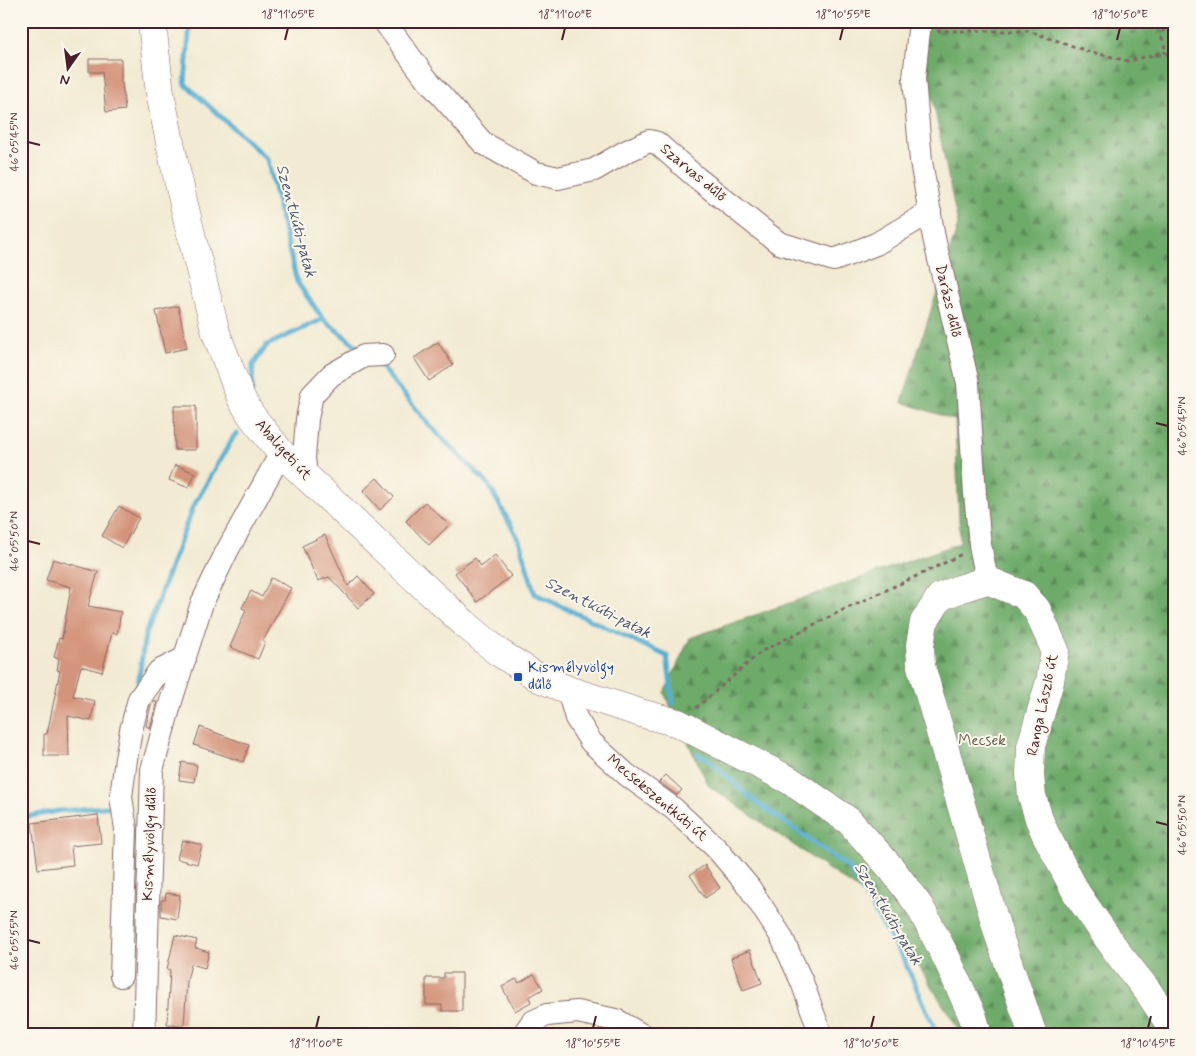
<svg xmlns="http://www.w3.org/2000/svg" width="1196" height="1056" viewBox="0 0 1196 1056" font-family="Mynerve,sans-serif">
<defs>
<pattern id="forest-firs" width="22" height="20" patternUnits="userSpaceOnUse" patternTransform="scale(1.25)"><rect width="22" height="20" fill="#6eab6b"/><path d="M5 1l3.5 6h-7zM16 11l3.5 6h-7z" fill="#5c8b58"/></pattern>
</defs>
<rect width="100%" height="100%" fill="#fbf7ec"/>
<filter id="ink" filterUnits="userSpaceOnUse"><feTurbulence type="fractalNoise" baseFrequency=".02" numOctaves="2"/><feDisplacementMap in="SourceGraphic" scale="10" xChannelSelector="R" yChannelSelector="G"/><feConvolveMatrix kernelMatrix="1 2 1 2 8 2 1 2 1" color-interpolation-filters="sRGB"/></filter>
<filter id="wash" filterUnits="userSpaceOnUse"><feTurbulence type="fractalNoise" baseFrequency=".0096" numOctaves="4" result="noise"/><feDisplacementMap in="SourceGraphic" scale="20" xChannelSelector="R" yChannelSelector="G"/><feGaussianBlur stdDeviation="1.12" result="paint"/><feColorMatrix in="noise" values="0 0 0 0 0 0 0 0 0 0 0 0 0 0 0 0 0 1.4 0 .05"/><feComposite in="paint" operator="in"/></filter>
<g filter="url(#wash)">
<rect width="100%" height="100%" fill="#f2ead2"/>
<polygon fill="url(#forest-firs)" stroke="#5c654b" points="919,21 1175,21 1175,1035 962,1035 881,906 709,786 664,693 690,638 960,543 955,420 902,402 958,225 919,31"/>
<g fill="none" stroke-linecap="round" stroke-linejoin="round">
<g stroke="#54aed1" stroke-width="5">
<polyline points="190,21 185,84 267,159 297,282 323,319 359,348"/>
<polyline points="381,367 433,429 488,484 519,540 535,594 667,656 673,703"/>
<polyline points="252,392 253,365 267,345 323,319"/>
<polyline points="138,685 145,635 193,507 234,436 237,434"/>
<polyline points="697,754 707,758 751,798 849,868 904,960 932,1022 936,1035"/>
<polyline points="21,819 24,817 58,811 116,806 116,804"/>
</g>
</g>
<g id="blocks">
<g fill="#d4947b">
<polygon points="89,59 121,59 121,83 122,83 125,110 106,112 102,72 89,72"/>
<polygon points="178,306 187,348 165,353 156,311"/>
<polygon points="438,342 453,365 429,381 414,358"/>
<polygon points="174,406 196,406 196,450 175,450"/>
<polygon points="175,465 195,473 189,488 169,480"/>
<polygon points="377,478 394,497 380,510 363,491"/>
<polygon points="425,502 449,525 429,545 406,521"/>
<polygon points="119,506 139,518 122,548 102,536"/>
<polygon points="325,535 348,586 358,576 374,594 358,608 329,577 318,581 302,546"/>
<polygon points="495,555 511,576 477,602 455,573 475,558 481,566"/>
<polygon points="53,559 98,572 88,606 121,612 117,634 112,633 102,672 81,666 73,696 95,701 91,721 68,716 69,756 44,756 44,734 47,734 60,671 57,670 59,659 54,657 59,638 62,639 71,587 46,580"/>
<polygon points="271,578 291,588 263,641 265,642 258,659 230,647 246,610 242,608 251,591 262,597"/>
<polygon points="154,701 157,702 150,728 146,726 151,705"/>
<polygon points="200,727 249,745 243,762 194,745"/>
<polygon points="182,762 197,765 194,782 179,780"/>
<polygon points="666,775 682,790 677,795 659,782"/>
<polygon points="98,815 101,843 71,846 73,865 38,869 32,823"/>
<polygon points="182,840 202,845 197,864 177,859"/>
<polygon points="705,865 720,888 705,898 690,875"/>
<polygon points="166,893 180,895 177,919 161,916 161,900 165,900"/>
<polygon points="175,935 197,940 195,948 209,952 205,968 191,964 187,981 184,1025 167,1024 170,970 167,969"/>
<polygon points="750,950 762,983 743,990 731,958"/>
<polygon points="444,973 462,973 462,1011 442,1011 442,1005 426,1005 426,978 444,978"/>
<polygon points="534,974 543,989 529,997 531,1002 515,1011 502,987 516,979 519,983"/>
</g>
</g>
</g>
<g filter="url(#ink)">
<use href="#blocks" fill-opacity="0" stroke="#856665" stroke-width="1"/>
<g fill="none" stroke-linecap="round" stroke-linejoin="round">
<defs>
<g id="minor">
<polyline points="384,21 425,77 483,143 536,173 558,178 594,170 625,152 649,141 657,143 697,178 779,243 834,260 876,244 930,212"/>
<polyline points="920,21 914,78 921,161 934,238 968,383 975,494 980,545 987,580"/>
<polyline points="306,477 304,457 307,419 312,395 331,375 364,356 383,355"/>
<polyline points="568,690 576,718 591,742 627,775 674,809 717,849 749,887 781,936 802,982 821,1035"/>
<polyline points="121,976 126,829 121,797 126,759 131,730 139,699 159,671 185,658"/>
<polyline points="144,1035 152,770 171,701 202,603 227,551 281,453"/>
<polyline points="523,1035 532,1022 547,1015 577,1012 616,1020 642,1035"/>
</g>
<g id="major">
<polyline points="153,21 153,32 160,93 174,162 190,230 216,333 241,398 251,415 281,453 419,582 464,623 498,652 539,678 568,690 644,714 678,723 789,780 849,821 891,868 920,907 947,959 973,1017 978,1035"/>
<polyline points="1033,1035 999,936 921,666 920,645 924,622 940,597 959,589 987,580 1024,595 1037,610 1055,650 1050,681 1031,746 1030,775 1032,796 1039,819 1045,833 1077,894 1120,956 1147,990 1175,1032"/>
</g>
</defs>
<use href="#minor" stroke="#856665" stroke-width="24"/>
<use href="#major" stroke="#856665" stroke-width="29"/>
<g stroke="#856665" stroke-width="3" stroke-dasharray="4 4" stroke-linecap="butt">
<polyline points="1165,21 1162,38 1175,81"/>
<polyline points="1174,21 1175,23"/>
<polyline points="937,31 1029,31 1087,51 1128,61 1166,52"/>
<polyline points="696,708 762,651 843,610 934,568 964,553"/>
</g>
<use href="#minor" stroke="#fff" stroke-width="22"/>
<use href="#major" stroke="#fff" stroke-width="28"/>
</g>
</g>
<path fill="none" stroke="#4a1f2b" stroke-width="2" d="M285,40L288,28M562,40L565,28M840,40L843,28M1117,40L1120,28M28,142L40,145M1156,423L1168,426M28,541L40,544M1156,822L1168,825M28,940L40,943M316,1028L319,1016M593,1028L596,1016M871,1028L874,1016M1148,1028L1151,1016"/>
<rect fill="#1a4fb4" stroke="#fbf7ec" stroke-width="2" x="513" y="672" width="10" height="10" rx="2.5"/>
<g text-anchor="middle" dominant-baseline="central" stroke-width="4" stroke-linejoin="round" paint-order="stroke">
<g font-size="15" fill="#4a1f2b" stroke="#fbf7ec">
<text transform="translate(693 173) rotate(40)">Szarvas dűlő</text>
<text transform="translate(948 301) rotate(77)">Darázs dűlő</text>
<text transform="translate(283 450) rotate(48)">Abaligeti út</text>
<text transform="translate(1043 705) rotate(-78)">Ranga László út</text>
<text transform="translate(657 798) rotate(40)">Mecsekszentkúti út</text>
<text transform="translate(150 844) rotate(-88)">Kismélyvölgy dűlő</text>
</g>
<g font-size="15" fill="#164399" stroke="#fbf7ec" text-anchor="start">
<text x="528" y="668">Kismélyvölgy<tspan x="528" dy="17">dűlő</tspan></text>
</g>
<g font-size="15" fill="#605947" stroke="#fbf7ec">
<text x="982" y="741">Mecsek</text>
</g>
<g font-size="16" font-style="italic" fill="#4e586d" stroke="#fbf7ec">
<text transform="translate(296 221) rotate(75)">Szentkúti-patak</text>
<text transform="translate(598 608) rotate(27)">Szentkúti-patak</text>
<text transform="translate(888 914) rotate(59)">Szentkúti-patak</text>
</g>
</g>
<rect width="1196" height="1056" fill="none" stroke="#fbf7ec" stroke-width="55"/>
<g transform="translate(68 68) rotate(194)" stroke="#fbf7ec" stroke-width="4" paint-order="stroke">
<path d="M0-4L9 19L0 12L-9 19Z" fill="#4a1f2b"/>
<text y="-8" font-size="14" font-weight="bold" text-anchor="middle" fill="#4a1f2b">N</text>
</g>
<rect x="28" y="28" width="1140" height="1000" fill="none" stroke="#4a1f2b" stroke-width="2"/>
<g font-size="12" text-anchor="middle" fill="#4a1f2b">
<text x="288" y="18">18°11'05"E</text>
<text x="565" y="18">18°11'00"E</text>
<text x="843" y="18">18°10'55"E</text>
<text x="1120" y="18">18°10'50"E</text>
<text transform="translate(14 142) rotate(-90)" y="4">46°05'45"N</text>
<text transform="translate(1182 426) rotate(-90)" y="4">46°05'45"N</text>
<text transform="translate(14 541) rotate(-90)" y="4">46°05'50"N</text>
<text transform="translate(1182 825) rotate(-90)" y="4">46°05'50"N</text>
<text transform="translate(14 940) rotate(-90)" y="4">46°05'55"N</text>
<text x="316" y="1047">18°11'00"E</text>
<text x="593" y="1047">18°10'55"E</text>
<text x="871" y="1047">18°10'50"E</text>
<text x="1148" y="1047">18°10'45"E</text>
</g>
</svg>
